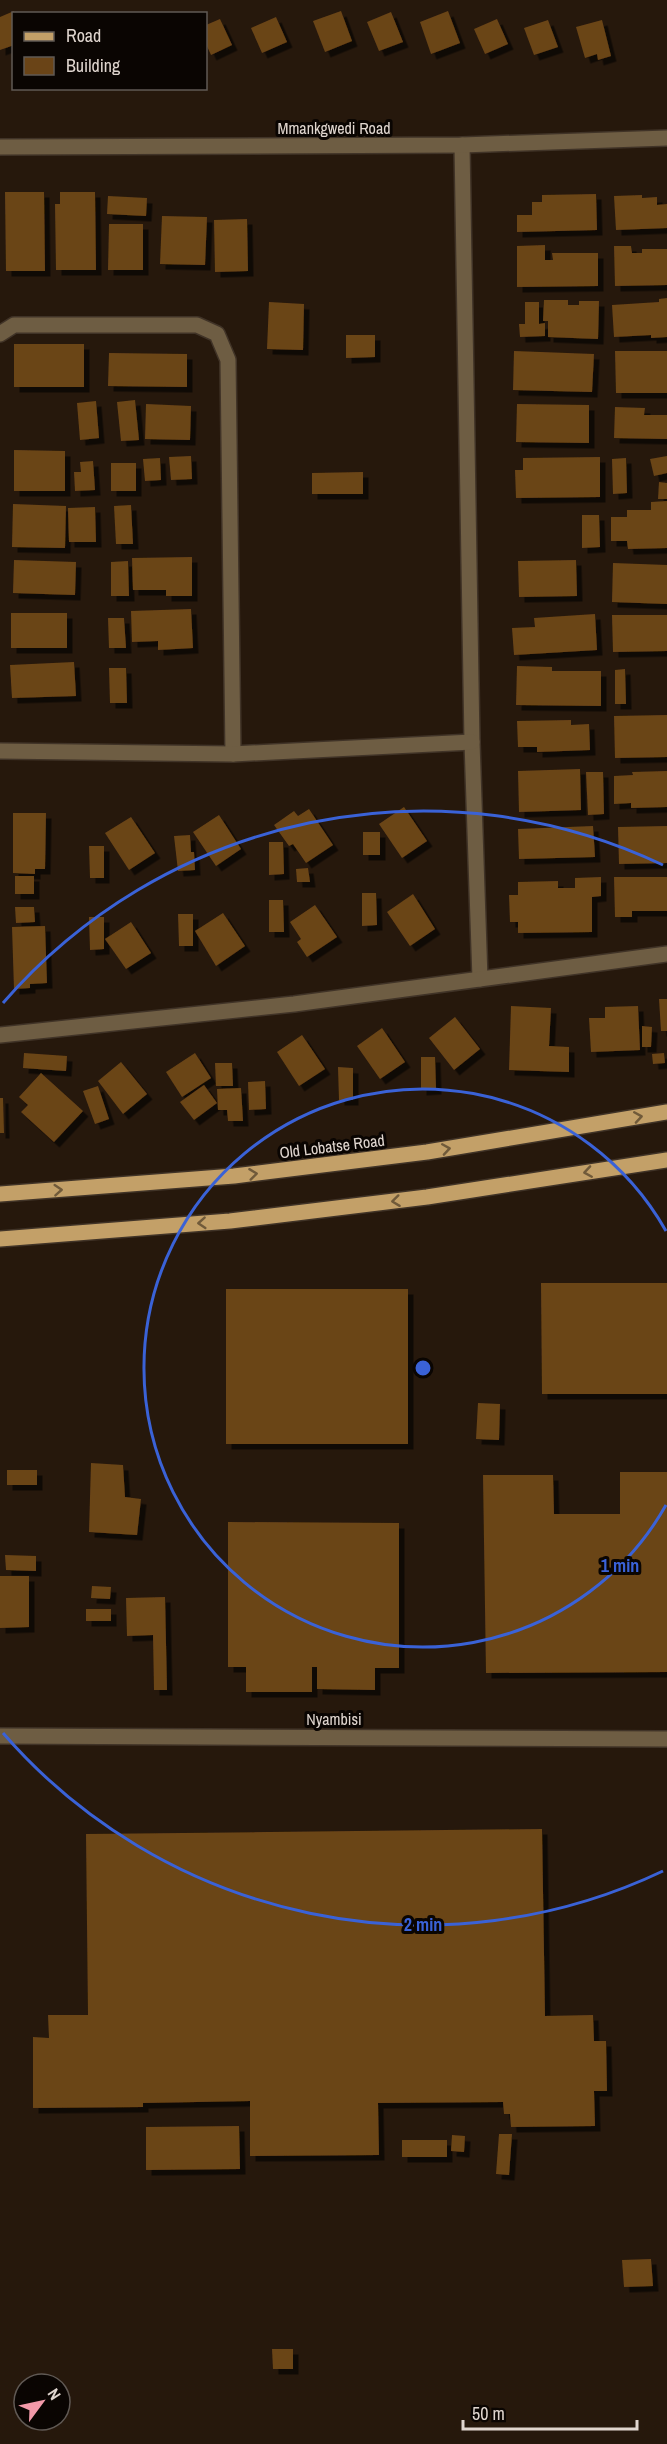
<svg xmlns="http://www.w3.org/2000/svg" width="667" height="2444" viewBox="0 0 667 2444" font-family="'Archivo Narrow',sans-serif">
<defs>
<filter id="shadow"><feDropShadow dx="5.5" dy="5.5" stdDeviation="0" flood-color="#0009"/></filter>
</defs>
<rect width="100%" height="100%" fill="#26180c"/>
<g fill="#6a4417" filter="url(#shadow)">
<polygon points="14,11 14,45 0,50 0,17"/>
<polygon points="341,11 352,41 325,52 313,21"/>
<polygon points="448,11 460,43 431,54 420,22"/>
<polygon points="391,12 403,42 379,51 367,22"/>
<polygon points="276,17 287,42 262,53 251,28"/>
<polygon points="220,19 232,45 211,55 206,44 206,25"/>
<polygon points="497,19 508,44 485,54 474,29"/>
<polygon points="548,20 558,47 534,55 524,28"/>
<polygon points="602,20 611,56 598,60 597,54 585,58 576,27"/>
<polygon points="5,192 44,192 45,271 6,271"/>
<polygon points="60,192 95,192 96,270 56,270 55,204 60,204"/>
<polygon points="596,194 597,230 517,232 517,215 532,215 532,202 542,202 542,195"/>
<polygon points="642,195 642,198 657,197 657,205 667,204 667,228 616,230 614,196"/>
<polygon points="108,196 147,198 146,216 107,214"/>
<polygon points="162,216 207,217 205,265 160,264"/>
<polygon points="247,219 248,271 215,272 214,220"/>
<polygon points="109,224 143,224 143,270 108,270"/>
<polygon points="545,245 545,260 553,260 552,253 598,253 598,286 517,287 517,246"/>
<polygon points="614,246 631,246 632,253 642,253 642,249 667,249 667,285 615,286"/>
<polygon points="667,298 667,337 651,338 651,335 614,337 612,305 659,302 659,299"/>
<polygon points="544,300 568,300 568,305 579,305 579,301 599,301 598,339 548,337 548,321 543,321"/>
<polygon points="269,302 304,304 303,350 267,349"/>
<polygon points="525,302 539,302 539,324 545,323 545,336 520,337 519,324 525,324"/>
<polygon points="346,335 375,335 375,357 346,358"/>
<rect x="14" y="344" width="70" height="43"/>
<polygon points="514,351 594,354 592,392 513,390"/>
<polygon points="615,351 667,351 667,393 616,393"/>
<polygon points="109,353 187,354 187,387 108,386"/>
<polygon points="135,400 139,440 121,441 117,402"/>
<polygon points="96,401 99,438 80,440 77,403"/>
<polygon points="146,404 191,406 190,440 145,439"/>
<polygon points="517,404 589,405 589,443 516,442"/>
<polygon points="615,407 645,408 644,415 667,415 667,439 614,438"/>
<polygon points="14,450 65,451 65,491 14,491"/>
<polygon points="191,456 192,479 171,480 169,457"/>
<polygon points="667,456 667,473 654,476 650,459"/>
<polygon points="600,457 600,497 516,498 515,470 523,470 523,458"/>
<polygon points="160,458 161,480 145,481 143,459"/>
<polygon points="626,458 627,493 613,494 612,459"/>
<polygon points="93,461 95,490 75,491 74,472 81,472 80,462"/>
<rect x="111" y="463" width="25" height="28"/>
<polygon points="363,472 363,494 312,494 312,473"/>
<polygon points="659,482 667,483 667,499 658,499"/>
<polygon points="667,501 667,548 628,549 627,541 611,541 611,517 627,517 627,510 651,510 651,502"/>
<polygon points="13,504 66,506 65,548 12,547"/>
<polygon points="131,505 133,544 116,544 114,506"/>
<polygon points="95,507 96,542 69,542 68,508"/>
<polygon points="582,515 599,515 600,547 582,548"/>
<polygon points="192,557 192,596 166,596 166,590 133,590 132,558"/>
<polygon points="14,560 76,562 75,595 13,593"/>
<polygon points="576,560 577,596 519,597 518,561"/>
<polygon points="128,561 129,596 111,596 111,562"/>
<polygon points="613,563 667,565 667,604 612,602"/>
<polygon points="191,609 193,648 158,650 158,641 132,642 131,611"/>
<rect x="11" y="613" width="56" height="35"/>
<polygon points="595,614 597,650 514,655 512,628 535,627 534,618"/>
<polygon points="612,615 667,615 667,651 613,652"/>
<polygon points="108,618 124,618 126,648 109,648"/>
<polygon points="74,662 76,696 12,698 10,665"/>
<polygon points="517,666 552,667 552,671 601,671 601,706 516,705"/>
<polygon points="109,668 126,668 127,703 110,703"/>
<polygon points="625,669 626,704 615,704 615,670"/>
<polygon points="667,715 667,757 615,758 614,716"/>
<polygon points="571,720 571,725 589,724 590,750 537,752 537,747 518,747 517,721"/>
<polygon points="580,769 581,810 519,812 518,771"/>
<polygon points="667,771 667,807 631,808 631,803 614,804 614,776 633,775 632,772"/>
<polygon points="586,772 603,772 604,814 588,815"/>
<polygon points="404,807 427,841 402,858 379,824"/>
<polygon points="309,809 333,845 306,863 293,844 289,846 274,825 294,811 298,816"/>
<polygon points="13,813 46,813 45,869 35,869 35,874 13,873"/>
<polygon points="219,815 241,849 216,866 193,832"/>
<polygon points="131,817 155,853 129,870 105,833"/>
<polygon points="593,826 595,857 519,859 518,829"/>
<polygon points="667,826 667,863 619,864 618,827"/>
<rect x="363" y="832" width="17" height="23"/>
<polygon points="190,835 191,852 194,852 195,870 178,871 174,836"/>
<polygon points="269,842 283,842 284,874 269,875"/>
<polygon points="89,846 104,846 104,878 90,878"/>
<polygon points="308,868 310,882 297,882 296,869"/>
<rect x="15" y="876" width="19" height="18"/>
<polygon points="601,877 601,896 592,897 592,932 518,933 518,922 510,922 509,895 518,895 518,882 558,881 558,888 575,888 575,878"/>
<polygon points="614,877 667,877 667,911 632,911 632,917 615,917"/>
<polygon points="362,893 376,893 377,925 362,926"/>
<polygon points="413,894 435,929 410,946 387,912"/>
<polygon points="269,900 283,900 284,932 269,932"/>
<polygon points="315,905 337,937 307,957 297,942 301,939 290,922"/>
<polygon points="15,907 34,907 35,922 16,923"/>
<polygon points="223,913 245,946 216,966 195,931"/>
<polygon points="178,914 193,914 193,946 179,946"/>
<polygon points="89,917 104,917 104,949 90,950"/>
<polygon points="131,922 151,953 126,969 105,939"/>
<polygon points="45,926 47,983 30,984 30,988 14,989 12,927"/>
<polygon points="659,999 667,999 667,1031 661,1031"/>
<polygon points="511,1006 551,1008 549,1046 569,1047 569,1072 509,1070"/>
<polygon points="638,1006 640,1050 591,1052 589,1018 605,1018 605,1007"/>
<polygon points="455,1017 480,1049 454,1070 429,1038"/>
<polygon points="642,1026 652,1027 651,1047 642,1047"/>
<polygon points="382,1028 405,1062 380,1079 357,1046"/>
<polygon points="302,1035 325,1069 299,1086 277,1052"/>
<polygon points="24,1053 67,1056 66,1071 23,1068"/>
<polygon points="195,1053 211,1078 182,1097 166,1072"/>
<polygon points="664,1053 665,1063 653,1064 652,1054"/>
<polygon points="421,1057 435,1057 436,1089 421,1090"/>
<polygon points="121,1062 147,1094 123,1114 98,1081"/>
<polygon points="215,1063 232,1063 233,1086 216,1086"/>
<polygon points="338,1067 353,1068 353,1100 339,1100"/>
<polygon points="41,1073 83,1111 54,1142 21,1112 28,1105 19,1097"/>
<polygon points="265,1081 266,1109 249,1110 248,1082"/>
<polygon points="204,1085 217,1103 194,1120 180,1102"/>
<polygon points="98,1086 109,1119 95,1124 83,1091"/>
<polygon points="241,1088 243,1121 228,1121 227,1110 218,1110 217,1089"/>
<polygon points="0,1098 3,1098 4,1133 0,1133"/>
<polygon points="541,1283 667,1283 667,1394 542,1394"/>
<rect x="226" y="1289" width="182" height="155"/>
<polygon points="478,1403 500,1404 499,1440 476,1439"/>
<polygon points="91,1463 123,1465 125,1497 141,1499 137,1535 89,1532"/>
<rect x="7" y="1470" width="30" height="15"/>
<polygon points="620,1472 667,1472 667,1672 486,1673 483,1475 553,1475 554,1514 620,1514"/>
<polygon points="228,1522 399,1523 399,1668 375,1668 375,1690 317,1689 317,1667 312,1667 312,1692 246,1692 246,1667 228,1667"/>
<polygon points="5,1555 36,1556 36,1571 6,1570"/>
<polygon points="0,1576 29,1576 29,1627 0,1628"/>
<polygon points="92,1586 111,1587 110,1599 91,1598"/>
<polygon points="165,1597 167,1690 154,1690 153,1635 127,1636 126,1598"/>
<rect x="86" y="1609" width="25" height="12"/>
<polygon points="542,1829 545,2016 593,2015 594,2041 606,2041 607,2091 594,2091 595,2126 511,2127 510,2114 504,2114 503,2102 378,2103 379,2155 250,2156 250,2101 143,2103 143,2107 33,2108 33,2037 49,2038 48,2015 88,2015 86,1834"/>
<polygon points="239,2126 240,2169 146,2170 146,2127"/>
<polygon points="499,2134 512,2134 509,2175 496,2174"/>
<polygon points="452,2135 465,2136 464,2152 451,2151"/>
<rect x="402" y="2140" width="45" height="17"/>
<polygon points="651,2259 653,2286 624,2287 622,2260"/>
<polygon points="272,2349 293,2349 293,2369 273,2369"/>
</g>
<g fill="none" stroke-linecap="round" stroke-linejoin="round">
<defs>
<g id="minor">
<polyline points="462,145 472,742 480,979"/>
<polyline points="0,147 462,145 667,138"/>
<polyline points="0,334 14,325 197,325 217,334 228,360 233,754"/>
<polyline points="0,751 233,754 472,742"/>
<polyline points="0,1035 294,1004 667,954"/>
<polyline points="0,1736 667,1739"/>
</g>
<g id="primary">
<polyline points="0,1194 234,1176 427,1152 667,1112"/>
<polyline points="0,1239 230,1221 427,1197 667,1160"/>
</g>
</defs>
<use href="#minor" stroke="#403327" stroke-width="18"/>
<use href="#primary" stroke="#403327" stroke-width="18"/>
<use href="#minor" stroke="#6e5d43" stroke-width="15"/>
<use href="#primary" stroke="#c3a068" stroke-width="15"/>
</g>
<defs><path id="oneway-chevron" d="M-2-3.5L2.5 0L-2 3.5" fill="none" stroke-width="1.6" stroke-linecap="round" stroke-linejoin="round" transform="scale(1.5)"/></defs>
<g stroke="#705a3a">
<use href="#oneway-chevron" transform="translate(638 1117) rotate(-9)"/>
<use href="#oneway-chevron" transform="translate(446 1149) rotate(-9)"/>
<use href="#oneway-chevron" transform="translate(588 1172) rotate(171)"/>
<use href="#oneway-chevron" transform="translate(253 1174) rotate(-7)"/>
<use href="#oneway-chevron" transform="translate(58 1190) rotate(-4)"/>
<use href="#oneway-chevron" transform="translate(396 1201) rotate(173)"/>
<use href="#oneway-chevron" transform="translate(202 1223) rotate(176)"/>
</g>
<g fill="none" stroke="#3a62d7" stroke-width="3">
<path d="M666 1505A279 279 0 1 1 666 1231"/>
<path d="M663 1871A557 557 0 0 1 3 1733M3 1003A557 557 0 0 1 663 865"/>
</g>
<g text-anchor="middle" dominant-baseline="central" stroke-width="6" stroke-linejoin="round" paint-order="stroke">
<g font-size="16" fill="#e0d6cf" stroke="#0a0502">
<text x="334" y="128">Mmankgwedi Road</text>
<text transform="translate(332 1146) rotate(-7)">Old Lobatse Road</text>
<text x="334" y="1719">Nyambisi</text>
</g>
</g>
<circle cx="423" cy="1368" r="9" fill="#3a62d7" stroke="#0a0502" stroke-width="3"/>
<g font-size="18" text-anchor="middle" font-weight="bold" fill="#3a62d7" stroke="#0a0502" stroke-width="6" stroke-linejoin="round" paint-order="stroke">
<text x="620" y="1572">1 min</text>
<text x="423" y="1931">2 min</text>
</g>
<rect x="12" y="12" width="195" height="78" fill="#0a0502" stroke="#605954" stroke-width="1.5"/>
<rect x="24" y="32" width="30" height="9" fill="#c3a068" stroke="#605954" stroke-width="1.5"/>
<text x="66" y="42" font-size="18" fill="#e0d6cf">Road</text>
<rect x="24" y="57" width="30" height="18" fill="#6a4417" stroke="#605954" stroke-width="1.5"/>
<text x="66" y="72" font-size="18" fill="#e0d6cf">Building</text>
<g transform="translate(42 2402) rotate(57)"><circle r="28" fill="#0a0502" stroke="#605954" stroke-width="1.5"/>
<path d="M0-4.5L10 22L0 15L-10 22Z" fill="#f39aa9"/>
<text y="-9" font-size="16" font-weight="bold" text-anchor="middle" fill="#e0d6cf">N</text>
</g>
<path d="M463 2420v9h174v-9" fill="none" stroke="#e0d6cf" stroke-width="3"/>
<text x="472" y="2420" font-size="18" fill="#e0d6cf" stroke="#0a0502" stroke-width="4.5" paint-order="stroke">50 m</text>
</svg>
